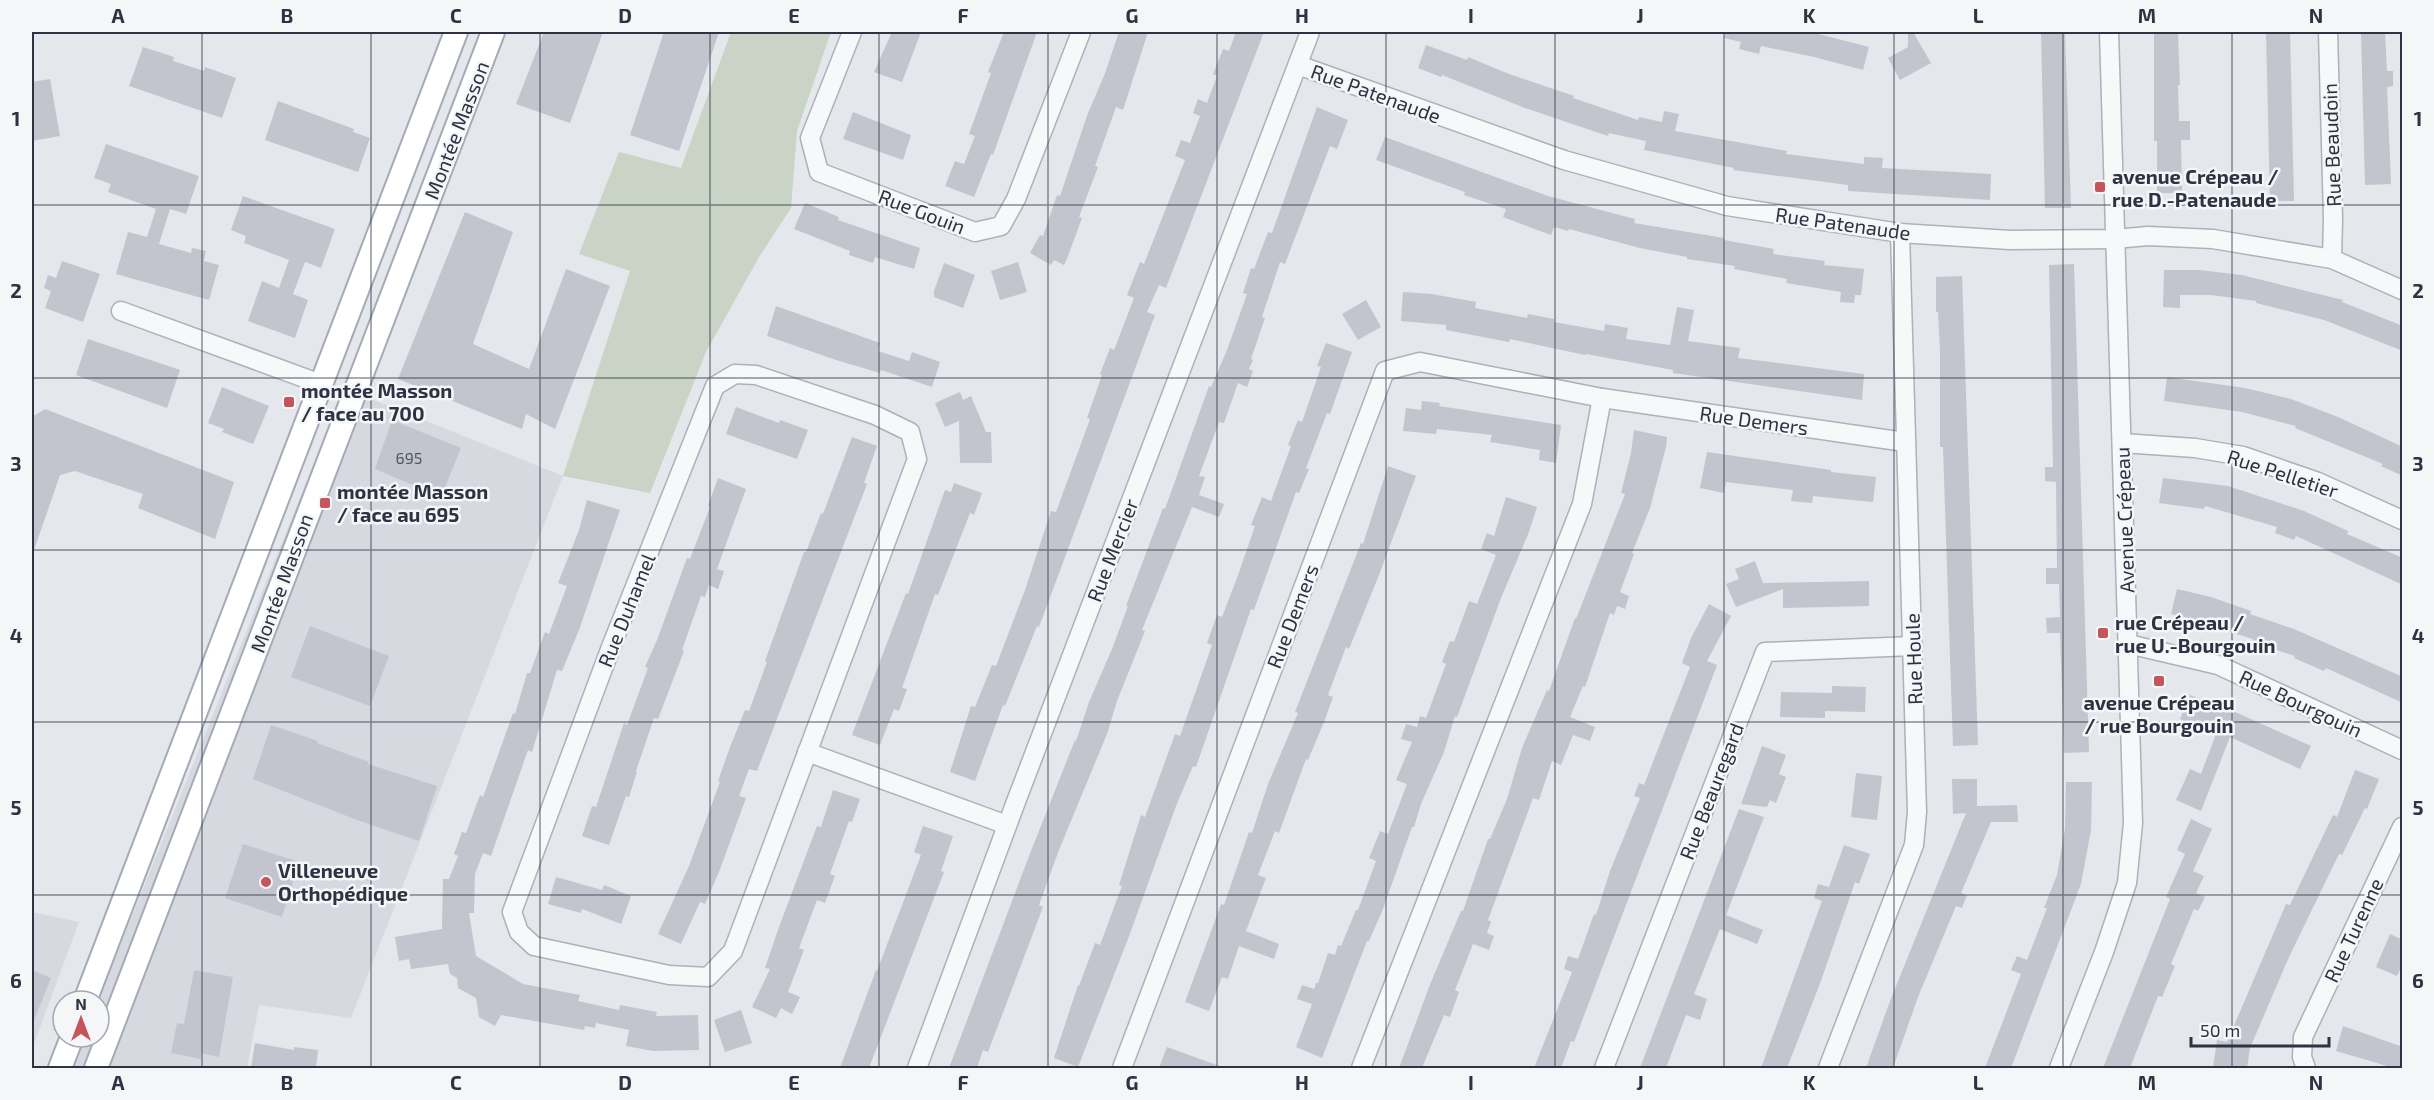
<svg xmlns="http://www.w3.org/2000/svg" width="2434" height="1100" viewBox="0 0 2434 1100" font-family="'Exo 2',sans-serif">
<rect width="100%" height="100%" fill="#e4e7eb"/>
<g fill="#d7d9e0">
<polygon points="344,388 563,476 351,1018 259,1005 247,1068 87,1068 72,1066 84,1037 99,1037 98,1001"/>
<polygon points="32,912 79,922 32,1049"/>
</g>
<polygon fill="#c9d4c6" points="731,32 831,32 797,131 791,208 759,257 706,352 650,493 563,476 630,271 579,254 619,152 681,168"/>
<g fill="#c2c5cd">
<polygon points="544,32 603,32 570,123 516,104"/>
<polygon points="664,32 719,32 679,151 630,135"/>
<polygon points="892,32 921,32 902,82 874,72"/>
<polygon points="1004,32 1037,32 993,155 991,154 974,197 945,186 955,161 964,164 975,136 969,134 991,73 988,72"/>
<polygon points="1119,32 1148,32 1123,110 1116,107 1095,166 1098,167 1079,217 1082,218 1068,256 1064,265 1054,260 1051,265 1030,253 1040,235 1043,236 1057,195 1060,196 1088,113 1104,76"/>
<polygon points="1236,32 1264,32 1166,288 1159,285 1147,312 1155,315 1039,627 1037,626 1005,706 1003,705 975,781 950,772 971,706 975,707 992,665 996,666 1025,590 1051,511 1056,512 1090,419 1087,418 1102,375 1100,374 1110,348 1114,350 1134,298 1127,295 1140,262 1144,264 1185,160 1175,156 1181,140 1190,143 1200,116 1193,113 1198,99 1207,103 1217,76 1213,74 1223,49 1229,51"/>
<polygon points="1725,32 1811,32 1869,47 1863,70 1814,57 1761,46 1759,54 1739,49 1741,42 1724,38"/>
<polygon points="1908,32 1913,32 1931,63 1900,80 1888,58 1908,47"/>
<polygon points="2041,32 2065,32 2071,208 2045,208"/>
<polygon points="2154,32 2178,32 2180,85 2178,85 2179,121 2190,121 2190,140 2181,140 2182,193 2157,193 2157,141 2154,141"/>
<polygon points="2266,32 2290,32 2294,201 2270,201"/>
<polygon points="2361,32 2385,32 2387,71 2393,71 2393,86 2387,87 2391,184 2365,185"/>
<polygon points="1426,45 1467,60 1468,57 1509,74 1574,96 1573,98 1638,120 1639,117 1662,122 1664,111 1679,114 1675,131 1787,151 1786,154 1864,164 1864,157 1883,158 1882,168 1991,174 1990,200 1848,191 1848,185 1733,170 1734,168 1644,150 1646,141 1609,133 1608,136 1525,108 1442,75 1441,77 1418,68"/>
<polygon points="143,47 174,57 173,61 204,71 205,67 236,78 222,118 129,86"/>
<polygon points="50,79 60,136 32,141 32,82"/>
<polygon points="278,101 354,129 353,132 370,138 358,172 265,140"/>
<polygon points="1317,107 1348,120 1337,149 1330,146 1285,264 1280,262 1262,317 1265,318 1251,359 1253,360 1249,369 1253,371 1247,387 1238,383 1224,423 1219,422 1199,476 1205,477 1199,495 1224,504 1219,517 1192,507 1142,630 1145,631 1117,701 1107,734 1059,850 1039,905 1043,907 988,1052 983,1050 977,1068 949,1068 1029,856 1075,740 1076,741 1089,702 1112,649 1128,606 1126,606 1163,508 1165,509 1209,386 1211,387 1227,350 1247,294 1243,293 1251,268 1254,269 1268,232 1272,233"/>
<polygon points="853,112 911,135 903,160 843,139"/>
<polygon points="1385,137 1548,196 1635,219 1634,223 1724,238 1724,240 1774,249 1773,254 1825,261 1824,265 1864,269 1861,295 1855,295 1854,303 1840,302 1841,292 1786,283 1787,279 1734,269 1735,266 1687,259 1687,257 1640,248 1569,229 1568,231 1554,227 1551,235 1503,217 1506,209 1464,195 1465,192 1376,160"/>
<polygon points="106,144 199,176 186,214 170,209 159,244 191,253 192,248 206,251 204,261 219,265 209,300 116,274 128,232 147,237 156,209 108,192 111,184 94,178"/>
<polygon points="243,196 335,229 321,268 305,262 293,294 308,300 295,338 248,321 262,281 279,288 289,260 244,243 246,236 231,230"/>
<polygon points="805,203 839,217 838,220 920,248 914,269 875,257 873,263 849,255 850,251 794,229"/>
<polygon points="465,212 513,232 473,344 529,369 566,269 610,286 555,429 526,414 522,429 398,379"/>
<polygon points="62,261 100,274 83,322 45,308 51,291 44,288 48,275 56,278"/>
<polygon points="1018,262 1027,292 1000,300 991,271"/>
<polygon points="944,263 975,275 963,308 934,297 934,291"/>
<polygon points="2074,264 2089,752 2064,753 2060,633 2047,633 2046,618 2060,617 2059,584 2046,584 2046,568 2057,568 2056,482 2045,481 2045,467 2053,467 2049,265"/>
<polygon points="2164,270 2199,270 2242,275 2343,300 2342,302 2403,326 2403,351 2324,320 2256,303 2256,301 2211,295 2180,295 2180,308 2163,307"/>
<polygon points="1962,276 1978,745 1953,746 1943,447 1940,447 1940,351 1938,312 1936,312 1936,277"/>
<polygon points="1403,292 1432,294 1476,302 1475,308 1527,318 1528,314 1554,319 1554,322 1604,331 1605,324 1628,328 1626,339 1670,345 1677,307 1694,310 1688,341 1740,348 1738,358 1864,374 1862,400 1673,373 1673,370 1586,354 1585,355 1510,339 1509,342 1446,330 1446,325 1401,321"/>
<polygon points="1366,300 1381,327 1358,340 1342,314"/>
<polygon points="776,306 880,343 878,351 909,361 912,352 940,362 932,387 881,370 880,373 836,360 767,336"/>
<polygon points="88,339 180,370 167,408 76,375"/>
<polygon points="1326,343 1352,352 1330,414 1327,413 1306,468 1309,469 1299,493 1296,492 1254,610 1251,609 1196,767 1193,766 1176,806 1128,939 1078,1067 1054,1058 1078,985 1079,986 1095,943 1100,945 1122,886 1119,885 1141,815 1145,817 1175,734 1180,736 1212,645 1207,643 1217,615 1222,617 1237,578 1255,526 1251,525 1262,497 1271,501 1291,446 1288,445 1298,420 1302,422 1321,367 1317,366"/>
<polygon points="2167,377 2245,388 2291,399 2338,417 2403,447 2403,476 2381,466 2383,464 2295,428 2296,426 2242,412 2164,401"/>
<polygon points="222,387 269,406 253,444 222,432 224,429 208,423"/>
<polygon points="960,392 963,400 971,396 986,432 991,432 992,463 960,463 959,421 945,427 935,403"/>
<polygon points="1422,401 1440,403 1439,406 1561,425 1556,463 1539,460 1540,450 1490,442 1492,435 1437,429 1436,434 1403,431 1406,408 1421,410"/>
<polygon points="736,407 779,423 780,420 808,430 797,459 726,434"/>
<polygon points="45,409 234,482 215,539 138,508 143,494 75,471 60,475 34,550 32,549 32,417"/>
<polygon points="392,420 461,448 441,497 375,469"/>
<polygon points="1634,430 1667,437 1666,447 1650,508 1632,553 1634,554 1620,592 1629,596 1625,609 1617,606 1614,615 1610,613 1585,687 1583,686 1570,717 1595,727 1590,741 1573,735 1561,765 1552,761 1539,800 1533,798 1488,920 1491,922 1487,933 1494,936 1489,950 1473,944 1455,990 1459,992 1450,1017 1444,1015 1422,1068 1399,1068 1431,982 1461,911 1463,911 1488,839 1490,839 1507,799 1522,748 1547,690 1549,691 1575,618 1576,619 1625,494 1621,493 1631,453"/>
<polygon points="852,437 877,446 864,483 867,484 757,771 749,769 739,796 746,798 719,872 705,904 700,902 681,944 658,934 689,866 720,782 718,781 730,747 745,710 749,711 767,662 765,661 804,552 806,552 821,513 823,514"/>
<polygon points="1707,452 1831,470 1831,472 1876,477 1873,502 1813,496 1812,503 1791,501 1793,490 1726,482 1724,493 1700,488"/>
<polygon points="1388,466 1416,476 1379,575 1349,649 1346,647 1328,695 1333,697 1324,722 1308,760 1306,759 1279,833 1275,831 1258,875 1266,878 1246,931 1279,944 1274,959 1239,946 1228,979 1222,977 1209,1011 1185,1002 1221,904 1224,905 1249,832 1252,833 1268,784 1298,713 1295,712 1361,543 1363,544"/>
<polygon points="718,478 746,489 717,569 724,571 718,589 709,585 705,597 701,596 682,650 684,651 658,719 654,718 636,771 637,772 629,797 626,796 609,845 582,836 592,806 596,807 624,723 627,725 648,668 645,667 657,640 687,558 690,559 710,507 708,506"/>
<polygon points="2163,478 2228,486 2304,511 2348,531 2347,534 2403,558 2403,585 2296,536 2294,540 2275,533 2277,527 2205,506 2204,509 2159,503"/>
<polygon points="954,483 982,493 974,515 970,513 938,595 935,594 902,688 907,689 899,711 894,709 880,745 852,735 906,593 908,594 945,490 951,492"/>
<polygon points="1506,497 1537,507 1529,532 1501,598 1457,717 1455,716 1444,752 1421,804 1414,827 1412,827 1383,909 1369,941 1367,941 1322,1058 1296,1047 1312,1004 1297,999 1302,985 1314,989 1316,983 1318,983 1328,953 1335,955 1338,945 1341,946 1356,910 1358,910 1376,861 1369,858 1380,831 1388,834 1407,784 1396,780 1412,742 1401,739 1406,724 1417,727 1420,716 1426,718 1446,664 1442,662 1450,641 1454,642 1469,601 1477,604 1496,555 1481,549 1487,533 1494,536"/>
<polygon points="587,500 620,510 579,630 562,671 557,670 532,752 528,750 491,856 483,853 475,874 474,913 469,913 476,956 523,984 580,995 578,1001 619,1010 620,1005 657,1012 656,1016 698,1015 699,1050 653,1051 626,1046 629,1030 596,1023 595,1028 585,1026 584,1030 501,1015 495,1026 479,1017 476,998 458,988 457,978 450,974 448,964 411,969 409,959 399,961 395,937 442,929 443,879 449,879 458,856 454,854 462,832 466,833 480,795 483,797 513,713 515,714 527,673 530,673 545,632 549,634 567,586 558,583 579,530"/>
<polygon points="1755,561 1763,583 1869,581 1869,606 1783,608 1783,589 1736,607 1726,584 1739,579 1735,569"/>
<polygon points="2177,589 2211,597 2251,611 2250,614 2294,629 2403,677 2403,703 2326,668 2324,671 2294,658 2295,656 2252,642 2253,639 2171,614"/>
<polygon points="1709,604 1731,616 1707,661 1717,665 1705,697 1574,1042 1571,1041 1561,1068 1534,1068 1572,972 1564,969 1568,956 1578,959 1594,914 1596,915 1610,871 1640,798 1634,796 1639,783 1644,785 1690,667 1682,663 1691,638"/>
<polygon points="310,626 389,656 370,706 291,677"/>
<polygon points="1832,686 1866,687 1865,712 1825,711 1825,718 1780,717 1781,692 1832,693"/>
<polygon points="2190,695 2233,711 2311,746 2300,769 2230,737 2201,811 2176,800 2190,769 2201,774 2216,734 2180,719"/>
<polygon points="271,725 318,741 317,743 369,762 368,764 437,786 419,841 357,820 253,779"/>
<polygon points="1762,746 1786,755 1779,774 1786,777 1776,803 1770,800 1767,807 1741,804"/>
<polygon points="2355,770 2379,779 2367,809 2365,808 2342,855 2339,854 2289,957 2250,1048 2247,1068 2213,1068 2217,1040 2227,1042 2286,904 2290,905 2333,815 2337,817"/>
<polygon points="1856,773 1882,776 1877,820 1851,817"/>
<polygon points="1952,779 1977,779 1977,806 2017,805 2018,822 1991,822 1961,893 1967,895 1962,908 1956,906 1918,997 1893,1068 1866,1068 1890,1001 1966,813 1953,814"/>
<polygon points="2066,782 2092,782 2091,830 2081,884 2011,1068 1985,1068 2021,974 2011,970 2017,956 2027,960 2047,908 2044,908 2057,875 2065,829"/>
<polygon points="833,790 860,799 852,822 849,821 830,874 835,876 825,903 817,900 799,948 804,950 788,992 800,997 792,1014 781,1008 776,1018 752,1007 770,969 765,968 779,927 817,826 821,827"/>
<polygon points="1739,809 1764,817 1726,915 1763,930 1757,944 1720,929 1694,994 1707,999 1700,1020 1686,1015 1666,1068 1640,1068"/>
<polygon points="2191,819 2212,829 2193,871 2204,876 2196,893 2205,897 2198,911 2194,909 2171,964 2175,966 2162,997 2158,996 2130,1068 2103,1068 2170,899 2166,897 2185,854 2177,850"/>
<polygon points="923,826 953,836 941,871 944,872 869,1068 840,1068 876,970 877,971 921,855 914,852"/>
<polygon points="243,844 299,862 282,917 225,898"/>
<polygon points="1844,845 1870,854 1859,884 1855,882 1821,981 1787,1068 1761,1068 1822,901 1814,898 1818,884 1829,887"/>
<polygon points="556,877 602,890 604,885 631,896 621,924 582,909 581,913 548,904"/>
<polygon points="2390,934 2403,940 2403,963 2397,976 2376,967"/>
<polygon points="32,970 51,978 32,1025"/>
<polygon points="194,970 233,977 219,1057 201,1053 201,1059 171,1053 177,1023 184,1024"/>
<polygon points="741,1010 752,1043 725,1052 714,1020"/>
<polygon points="2343,1026 2403,1047 2403,1068 2394,1068 2336,1051"/>
<polygon points="255,1043 294,1050 294,1047 318,1050 316,1068 251,1068"/>
<polygon points="1167,1047 1222,1067 1221,1068 1159,1068"/>
</g>
<g fill="none" stroke-linecap="round" stroke-linejoin="round">
<defs>
<g id="minor">
<polyline points="852,32 810,138 819,172 975,232 1001,226 1016,199 1081,32"/>
<polyline points="2328,32 2333,219 2332,259"/>
<polyline points="1298,65 1564,160 1727,206 1900,233 2010,240 2115,239 2148,236 2213,239 2332,259 2402,290"/>
<polyline points="121,311 321,384"/>
<polygon points="735,374 756,375 875,415 910,432 917,459 733,951 708,977 669,975 534,946 519,932 512,912 611,647 715,386"/>
<polyline points="2122,443 2195,448 2243,456 2318,482 2402,520"/>
<polyline points="2128,644 2218,665 2402,750"/>
<polyline points="807,752 1007,825"/>
<polyline points="917,1068 1017,799 1310,32"/>
<polyline points="1122,1068 1385,371 1420,362 1602,398 1905,442"/>
<polyline points="1361,1068 1582,504 1602,398"/>
<polyline points="1604,1068 1765,652 1913,646"/>
<polyline points="1828,1068 1914,845 1917,812 1900,233"/>
<polyline points="2059,1068 2104,952 2127,883 2133,823 2109,32"/>
<polyline points="2306,1068 2302,1057 2303,1037 2402,827"/>
</g>
<g id="major">
<polyline points="85,1001 456,32"/>
<polyline points="60,1068 72,1037"/>
<polyline points="96,1068 493,32"/>
</g>
</defs>
<use href="#minor" stroke="#adb1b8" stroke-width="21"/>
<use href="#major" stroke="#a5aab6" stroke-width="26"/>
<use href="#minor" stroke="#f7f8fa" stroke-width="18"/>
<use href="#major" stroke="#fff" stroke-width="22"/>
</g>
<path fill="none" stroke="#2d3342" stroke-width="1.5" stroke-opacity="0.55" d="M202,32V1068M371,32V1068M540,32V1068M710,32V1068M879,32V1068M1048,32V1068M1217,32V1068M1386,32V1068M1555,32V1068M1724,32V1068M1894,32V1068M2063,32V1068M2232,32V1068M32,205H2402M32,378H2402M32,550H2402M32,722H2402M32,895H2402"/>
<g fill="#c4555d" stroke="#f4f6f8" stroke-width="2">
<rect x="2094" y="181" width="12" height="12" rx="3"/>
<rect x="283" y="396" width="12" height="12" rx="3"/>
<rect x="319" y="497" width="12" height="12" rx="3"/>
<rect x="2097" y="627" width="12" height="12" rx="3"/>
<rect x="2153" y="675" width="12" height="12" rx="3"/>
<circle cx="266" cy="882" r="6"/>
</g>
<g text-anchor="middle" dominant-baseline="central" stroke-width="5" stroke-linejoin="round" paint-order="stroke">
<g font-size="16" fill="#525865">
<text x="409" y="457">695</text>
</g>
<g font-size="20" fill="#2d3342" stroke="#f4f6f8">
<text transform="translate(1376 93) rotate(20)">Rue Patenaude</text>
<text transform="translate(456 130) rotate(-69)">Montée Masson</text>
<text transform="translate(2331 145) rotate(-92)">Rue Beaudoin</text>
<text transform="translate(922 211) rotate(21)">Rue Gouin</text>
<text transform="translate(1843 223) rotate(8)">Rue Patenaude</text>
<text transform="translate(1754 420) rotate(8)">Rue Demers</text>
<text transform="translate(2283 473) rotate(18)">Rue Pelletier</text>
<text transform="translate(2124 520) rotate(-92)">Avenue Crépeau</text>
<text transform="translate(1112 550) rotate(-69)">Rue Mercier</text>
<text transform="translate(281 583) rotate(-70)">Montée Masson</text>
<text transform="translate(626 610) rotate(-68)">Rue Duhamel</text>
<text transform="translate(1292 616) rotate(-69)">Rue Demers</text>
<text transform="translate(1913 659) rotate(-92)">Rue Houle</text>
<text transform="translate(2301 703) rotate(25)">Rue Bourgouin</text>
<text transform="translate(1711 791) rotate(-69)">Rue Beauregard</text>
<text transform="translate(2353 930) rotate(-65)">Rue Turenne</text>
</g>
<g font-size="20" font-weight="bold" fill="#2d3342" stroke="#f4f6f8" text-anchor="start">
<text x="2112" y="176">avenue Crépeau /<tspan x="2112" dy="23">rue D.-Patenaude</tspan></text>
<text x="301" y="390">montée Masson<tspan x="301" dy="23">/ face au 700</tspan></text>
<text x="337" y="491">montée Masson<tspan x="337" dy="23">/ face au 695</tspan></text>
<text x="2115" y="622">rue Crépeau /<tspan x="2115" dy="23">rue U.-Bourgouin</tspan></text>
<text x="2159" y="702" text-anchor="middle">avenue Crépeau<tspan x="2159" dy="23">/ rue Bourgouin</tspan></text>
<text x="278" y="870">Villeneuve<tspan x="278" dy="23">Orthopédique</tspan></text>
</g>
</g>
<rect width="2434" height="1100" fill="none" stroke="#f4f6f8" stroke-width="66"/>
<g transform="translate(81 1019)"><circle r="28" fill="#f4f6f8" stroke="#a4a8af" stroke-width="1.5"/>
<path d="M0-4.5L10 22L0 15L-10 22Z" fill="#c4555d"/>
<text y="-9" font-size="16" font-weight="bold" text-anchor="middle" fill="#2d3342">N</text>
</g>
<path d="M2191 1037v9h138v-9" fill="none" stroke="#2d3342" stroke-width="3"/>
<text x="2200" y="1037" font-size="18" fill="#2d3342" stroke="#f4f6f8" stroke-width="4.5" paint-order="stroke">50 m</text>
<rect x="33" y="33" width="2368" height="1034" fill="none" stroke="#2d3342" stroke-width="2"/>
<g font-size="20" text-anchor="middle" font-weight="bold" fill="#2d3342">
<text x="118" y="23">A</text>
<text x="287" y="23">B</text>
<text x="456" y="23">C</text>
<text x="625" y="23">D</text>
<text x="794" y="23">E</text>
<text x="963" y="23">F</text>
<text x="1132" y="23">G</text>
<text x="1302" y="23">H</text>
<text x="1471" y="23">I</text>
<text x="1640" y="23">J</text>
<text x="1809" y="23">K</text>
<text x="1978" y="23">L</text>
<text x="2147" y="23">M</text>
<text x="2316" y="23">N</text>
<text x="16" y="126">1</text>
<text x="2418" y="126">1</text>
<text x="16" y="298">2</text>
<text x="2418" y="298">2</text>
<text x="16" y="471">3</text>
<text x="2418" y="471">3</text>
<text x="16" y="643">4</text>
<text x="2418" y="643">4</text>
<text x="16" y="815">5</text>
<text x="2418" y="815">5</text>
<text x="16" y="988">6</text>
<text x="2418" y="988">6</text>
<text x="118" y="1090">A</text>
<text x="287" y="1090">B</text>
<text x="456" y="1090">C</text>
<text x="625" y="1090">D</text>
<text x="794" y="1090">E</text>
<text x="963" y="1090">F</text>
<text x="1132" y="1090">G</text>
<text x="1302" y="1090">H</text>
<text x="1471" y="1090">I</text>
<text x="1640" y="1090">J</text>
<text x="1809" y="1090">K</text>
<text x="1978" y="1090">L</text>
<text x="2147" y="1090">M</text>
<text x="2316" y="1090">N</text>
</g>
</svg>
